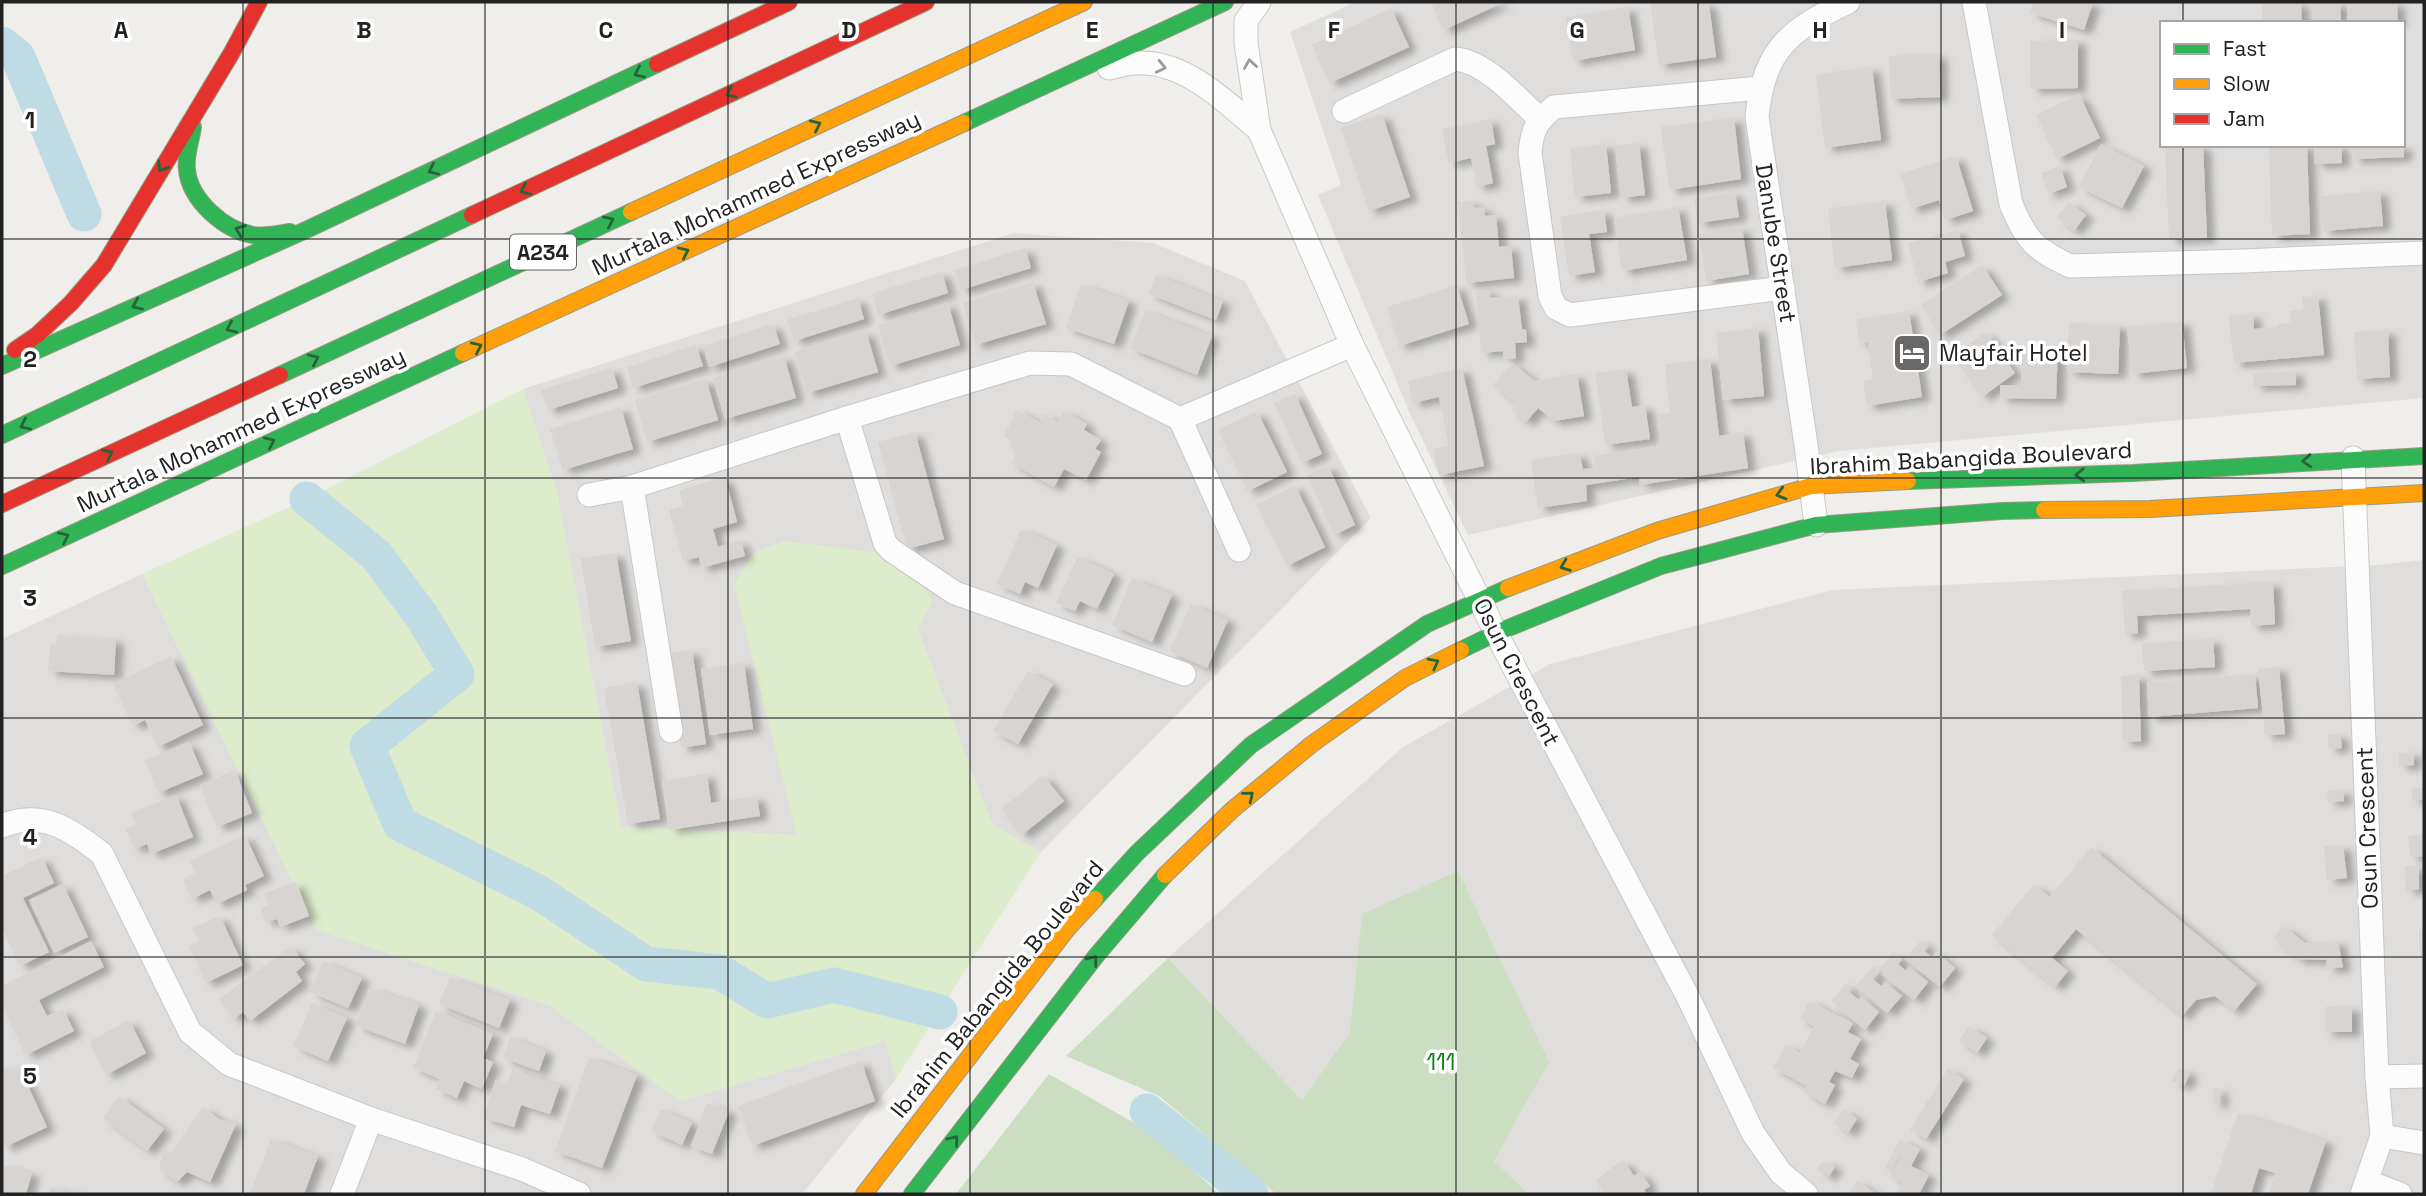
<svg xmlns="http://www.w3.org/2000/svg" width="2426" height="1196" viewBox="0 0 2426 1196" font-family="'Space Grotesk',sans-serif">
<defs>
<filter id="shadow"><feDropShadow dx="8" dy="4.5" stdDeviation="3.5" flood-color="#0004"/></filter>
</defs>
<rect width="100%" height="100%" fill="#f0eeeb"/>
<g fill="#dfdedc" fill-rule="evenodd">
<path d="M1356,2H2424V398L1839,451L1468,535L1411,416L1318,195L1341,185L1290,32ZM2162,23H2403V145H2162Z"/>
<polygon points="1014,233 1153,243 1245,281 1371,518 1041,852 992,825 918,630 785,541 755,552 735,584 797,835 621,827 557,494 523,389"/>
<polygon points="2424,560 2424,1194 1529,1194 1494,1161 1549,1062 1362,915 1350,1032 1302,1100 1168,958 1403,747 1550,664 1833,590 2379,565"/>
<polygon points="142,574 317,930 549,1005 680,1101 885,1041 896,1079 802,1194 2,1194 2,639"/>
</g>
<polygon fill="#ddeccb" points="523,389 557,494 621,827 797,835 734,584 755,552 785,541 896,555 933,600 918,630 992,824 1041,852 896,1079 885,1041 680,1101 549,1005 316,930 142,574 307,499"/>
<g fill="#cbdec1">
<polygon points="1458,871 1549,1062 1494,1161 1529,1194 1276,1194 1159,1096 1066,1056 1168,958 1302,1100 1350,1032 1362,914"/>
<polygon points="1049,1074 1157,1136 1219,1194 956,1194"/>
</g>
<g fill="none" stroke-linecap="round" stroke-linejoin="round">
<g stroke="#bfdbe3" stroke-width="35">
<polyline points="2,44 18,57 84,214"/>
<polyline points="307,499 376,555 421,615 457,674 367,746 400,824 538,892 646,964 720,972 767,1001 834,985 940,1012"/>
<polyline points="1147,1111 1251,1194"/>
</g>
</g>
<g fill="#d7d4d2" filter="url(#shadow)">
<polygon points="1431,2 1504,2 1444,30"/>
<polygon points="1650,2 1703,2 1709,5 1716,57 1659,65"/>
<polygon points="2033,2 2093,2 2084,30 2030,13"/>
<polygon points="2262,2 2301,2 2302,23 2263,23"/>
<polygon points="2340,2 2341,23 2314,23 2313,3"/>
<polygon points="2347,2 2397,2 2398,23 2348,23"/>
<polygon points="1628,7 1635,50 1573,61 1566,18"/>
<polygon points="1391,8 1409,47 1330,83 1312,45"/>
<polygon points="2078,40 2078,88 2031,89 2030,41"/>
<polygon points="1939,54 1940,97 1890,99 1889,56"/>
<polygon points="1872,67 1881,140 1825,148 1816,75"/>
<polygon points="2079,94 2100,138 2057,159 2036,115"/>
<polygon points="1382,114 1410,197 1369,211 1341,128"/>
<polygon points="1734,118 1741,179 1669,190 1661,127"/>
<polygon points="1491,119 1495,144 1486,146 1493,183 1477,187 1471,158 1449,163 1442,129"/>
<polygon points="1639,143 1645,195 1621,198 1615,146"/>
<polygon points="1606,144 1611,193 1575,197 1570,149"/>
<polygon points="2101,144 2144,166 2122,208 2079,187"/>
<polygon points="2165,145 2203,145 2207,238 2169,239"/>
<polygon points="2269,145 2307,145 2310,234 2272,236"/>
<polygon points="2314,145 2341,145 2342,163 2315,164"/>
<polygon points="2352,145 2404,145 2404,157 2353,159"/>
<polygon points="1956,156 1973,211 1945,220 1939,200 1911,209 1900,174"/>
<polygon points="2060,166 2067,187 2048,194 2041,173"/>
<polygon points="2380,191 2383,226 2323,231 2320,196"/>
<polygon points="1735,192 1739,217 1698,223 1694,199"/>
<polygon points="1473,201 1474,208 1484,207 1485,216 1496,215 1499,247 1511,246 1514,278 1466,283 1458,202"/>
<polygon points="1885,201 1892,260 1835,268 1828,209"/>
<polygon points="2069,202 2086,215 2074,231 2057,217"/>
<polygon points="1678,207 1687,260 1622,271 1614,218"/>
<polygon points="1604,210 1607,232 1589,234 1595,272 1569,276 1560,217"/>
<polygon points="1742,227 1749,274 1706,281 1699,234"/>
<polygon points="1958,230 1965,256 1945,262 1948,273 1918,282 1908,243"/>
<polygon points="1025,248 1031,268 961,290 955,270"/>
<polygon points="1982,265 2002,295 1940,335 1921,305"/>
<polygon points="942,272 948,293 878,315 872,294"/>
<polygon points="1156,275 1223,301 1216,320 1148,294"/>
<polygon points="1033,282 1046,324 975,345 963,303"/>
<polygon points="1081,284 1129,301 1114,344 1066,328"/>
<polygon points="1457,285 1469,324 1399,346 1387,307"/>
<polygon points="1490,290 1490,298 1518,296 1522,329 1526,330 1527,342 1515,343 1516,358 1504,359 1503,351 1481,353 1476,291"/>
<polygon points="2318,296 2324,355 2234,363 2229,316 2253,314 2254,329 2278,327 2278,324 2291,323 2290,311 2303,310 2302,297"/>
<polygon points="858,298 864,319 794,341 787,320"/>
<polygon points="948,303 960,345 890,366 878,325"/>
<polygon points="1145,310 1212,336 1197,375 1130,348"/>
<polygon points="1909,311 1922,397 1867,406 1863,381 1873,379 1868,342 1860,344 1856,320"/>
<polygon points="2182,321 2187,368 2132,374 2127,327"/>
<polygon points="2069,323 2120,325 2118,374 2067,372"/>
<polygon points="773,324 780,344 709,367 703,346"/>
<polygon points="1758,328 1764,396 1723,400 1716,333"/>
<polygon points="2388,330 2390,377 2357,379 2354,332"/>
<polygon points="866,331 878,372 807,393 795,352"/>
<polygon points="1986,332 2015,373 1982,397 1953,355"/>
<polygon points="696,345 703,366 633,388 627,368"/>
<polygon points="2022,346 2058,347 2056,399 2000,398 2000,385 2021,386"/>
<polygon points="784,356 796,398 725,419 713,378"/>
<polygon points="1710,359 1719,436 1743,432 1748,468 1640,485 1639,477 1586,485 1587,501 1538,508 1531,460 1579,453 1583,469 1596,468 1594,456 1663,445 1659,414 1670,413 1665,364"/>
<polygon points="1512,363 1535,381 1577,374 1584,416 1554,421 1538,408 1526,422 1511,410 1516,404 1493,385"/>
<polygon points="612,368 618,388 548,410 541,390"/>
<polygon points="1462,368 1484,466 1439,475 1433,449 1449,446 1439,397 1413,403 1408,381"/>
<polygon points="1626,369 1632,407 1645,405 1650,439 1605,445 1595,373"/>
<polygon points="2296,371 2296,385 2254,386 2253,373"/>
<polygon points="706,379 718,420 647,442 635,400"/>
<polygon points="1295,394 1322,454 1302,463 1274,403"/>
<polygon points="621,407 633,449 563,470 550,429"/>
<polygon points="1017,410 1040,422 1045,414 1058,422 1064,411 1087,424 1084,430 1101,440 1095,449 1101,452 1086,480 1064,469 1054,487 1011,463 1017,451 1010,447 1013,441 1004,436"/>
<polygon points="1257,411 1287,472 1248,491 1218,430"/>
<polygon points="915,432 944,539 907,549 878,442"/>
<polygon points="1328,465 1355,525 1334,535 1307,475"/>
<polygon points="725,477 737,522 713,529 718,547 741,540 745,556 701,568 699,557 683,561 669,510 683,506 679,490"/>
<polygon points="1295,485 1325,547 1287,566 1256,505"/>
<polygon points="1021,529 1057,545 1038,588 1025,582 1020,594 997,584"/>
<polygon points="616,553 631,641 595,647 581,559"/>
<polygon points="1078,557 1114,574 1097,609 1080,601 1075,611 1056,603"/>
<polygon points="1132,578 1172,595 1152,642 1112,625"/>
<polygon points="2273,582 2275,624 2251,626 2250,609 2137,616 2138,633 2125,634 2122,591"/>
<polygon points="1191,604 1228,620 1207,668 1169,651"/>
<polygon points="57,635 116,639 114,675 48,671 50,644 56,645"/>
<polygon points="2213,639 2215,667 2144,671 2142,643"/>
<polygon points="692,650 706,744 681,748 667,654"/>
<polygon points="171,656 203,725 158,747 145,720 133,726 113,684"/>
<polygon points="744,663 753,729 710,735 701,669"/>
<polygon points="2279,667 2285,734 2265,735 2258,669"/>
<polygon points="1028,671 1053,684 1018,744 993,731"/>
<polygon points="2255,674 2258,708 2149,717 2147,683"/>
<polygon points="2139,675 2141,741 2123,742 2121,676"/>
<polygon points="637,682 660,819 628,824 604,688"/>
<polygon points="2340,734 2342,748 2329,749 2327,735"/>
<polygon points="189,742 203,774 158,793 145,760"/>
<polygon points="2413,752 2414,765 2399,766 2399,753"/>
<polygon points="235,770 252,813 217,827 200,785"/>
<polygon points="707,774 711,803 757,796 760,816 669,830 662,781"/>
<polygon points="1043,775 1064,801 1022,835 1001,809"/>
<rect x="2412" y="788" width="12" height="12"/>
<polygon points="2343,790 2344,801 2328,802 2327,791"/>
<polygon points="176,795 193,837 151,854 147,844 134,849 126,829 136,825 131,813"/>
<polygon points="2424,834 2424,856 2410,857 2408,836"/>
<polygon points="245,835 264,876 245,885 247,890 217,904 210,890 192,899 183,879 195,873 190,861"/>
<polygon points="2343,845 2347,878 2327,880 2324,847"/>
<polygon points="2091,847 2257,984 2234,1011 2215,996 2196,1000 2182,1016 2076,929 2052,958 2068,971 2055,987 1992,935 2034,884 2050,897"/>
<polygon points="42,857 54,883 23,898 49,952 20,966 2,927 2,876"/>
<polygon points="2405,866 2419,866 2419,889 2406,890"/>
<polygon points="296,882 309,916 280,927 277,919 266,922 261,908 269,905 264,893"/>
<polygon points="63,884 88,937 54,953 29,900"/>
<polygon points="220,916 243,965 206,983 189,946 199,941 193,928"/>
<polygon points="2284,926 2305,943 2338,941 2343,967 2327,969 2326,960 2297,959 2273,938"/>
<polygon points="2419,929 2424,929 2424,955 2420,955"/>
<polygon points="1921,940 1928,946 1924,951 1932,957 1936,952 1955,968 1940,987 1905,959"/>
<polygon points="91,941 104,967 39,1000 47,1016 63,1009 74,1031 26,1055 2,1006 2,986"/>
<polygon points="291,946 305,964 296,972 302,981 250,1021 243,1012 234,1019 219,999"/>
<polygon points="1893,952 1902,959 1898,964 1906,971 1909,967 1928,982 1914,1000 1882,975 1884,972 1879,969"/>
<polygon points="323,961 362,978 348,1008 310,992"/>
<polygon points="1873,966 1879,972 1873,979 1881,986 1885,982 1902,996 1887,1013 1856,986"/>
<polygon points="450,977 510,1000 499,1028 439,1004"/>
<polygon points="1846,983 1851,988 1849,992 1859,1000 1861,997 1879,1012 1865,1030 1831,1001"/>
<polygon points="370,988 419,1005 405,1044 356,1026"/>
<polygon points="1809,1001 1853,1023 1848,1032 1861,1039 1850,1059 1859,1064 1852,1078 1835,1071 1829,1082 1835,1085 1825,1104 1804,1092 1807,1086 1773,1068 1786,1045 1800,1053 1814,1026 1800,1019"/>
<polygon points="312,1003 347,1018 328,1061 293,1046"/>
<rect x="2325" y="1007" width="27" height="25"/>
<polygon points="436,1011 493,1034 483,1058 493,1062 482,1089 464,1081 457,1098 436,1089 440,1079 413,1068"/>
<polygon points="129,1020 146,1053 106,1075 89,1042"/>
<polygon points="1969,1026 1987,1038 1977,1053 1959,1041"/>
<polygon points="510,1037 546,1051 539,1071 503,1058"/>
<polygon points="589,1057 637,1075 602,1168 555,1151"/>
<polygon points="861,1061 875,1101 752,1146 738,1106"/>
<polygon points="2,1067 21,1071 47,1127 5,1147 2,1140"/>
<polygon points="2178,1068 2190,1073 2184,1086 2172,1081"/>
<polygon points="1948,1069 1964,1079 1926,1139 1910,1129"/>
<polygon points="512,1070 560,1085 550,1114 521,1105 514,1127 483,1118 496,1080 507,1084"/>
<polygon points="2220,1088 2220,1104 2213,1104 2213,1089"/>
<polygon points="119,1096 164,1129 147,1151 103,1118"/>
<polygon points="707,1103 729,1111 712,1154 691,1146"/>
<polygon points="203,1107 219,1119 236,1124 210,1182 187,1172 177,1182 159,1169 164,1149 170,1154"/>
<polygon points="661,1109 692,1123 682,1145 651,1131"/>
<polygon points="1844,1109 1857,1119 1848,1133 1834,1123"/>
<polygon points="2238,1113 2326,1141 2308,1194 2269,1194 2275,1173 2259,1168 2251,1194 2211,1194"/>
<polygon points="271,1139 318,1156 304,1194 250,1194"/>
<polygon points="1900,1139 1920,1149 1911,1166 1929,1175 1919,1194 1896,1194 1902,1183 1890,1177 1901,1156 1899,1155 1890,1171 1885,1168"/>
<polygon points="1623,1160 1634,1176 1640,1172 1650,1186 1644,1190 1647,1194 1606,1194 1595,1180"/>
<polygon points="1824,1160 1835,1167 1828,1177 1817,1169"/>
<polygon points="2,1165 32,1173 26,1194 2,1194"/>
<polygon points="1857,1181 1877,1194 1854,1194 1850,1192"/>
<polygon points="50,1187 78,1193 77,1194 49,1194"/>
</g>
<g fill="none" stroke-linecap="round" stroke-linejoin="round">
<defs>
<g id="street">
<polyline points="1259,2 1246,21 1246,43 1259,130 1352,345 1496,633 1689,999 1753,1133 1781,1173 1806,1194"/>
<path d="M1974,2L2011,204C2027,241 2033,248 2070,266L2244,261L2424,253"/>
<path d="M1109,68C1119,66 1131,62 1142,63C1187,63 1227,103 1259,130"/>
<path d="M1760,88L1554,107C1536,122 1532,130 1530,153L1550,296L1556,308L1570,315L1783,288"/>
<path d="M1344,111L1455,59C1485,61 1518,99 1540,119"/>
<polyline points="847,418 885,543 891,550 955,593 1184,674"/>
<polyline points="1180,419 1239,550"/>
<polyline points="2353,458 2377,1077 2382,1136 2362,1194"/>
<polyline points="632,487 671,731"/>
<polyline points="589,495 632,487 847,418 1030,363 1071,364 1180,419 1352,345"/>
<path d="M1816,525L1806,445L1757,117C1764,49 1789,30 1848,2"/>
<path d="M2,826C41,809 72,830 102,854L190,1032L229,1064L371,1119L522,1169L579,1194"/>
<polyline points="2377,1077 2424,1076"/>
<polyline points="2382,1136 2424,1143"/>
<polyline points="2368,1182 2400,1194"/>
<polyline points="342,1194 371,1119"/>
</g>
<g id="fast">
<polyline points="964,123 1225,2"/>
<path d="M193,127C191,141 185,156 187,170C190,200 224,230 253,235C265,237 277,234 290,232"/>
<polyline points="2,366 306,230 657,64"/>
<polyline points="280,375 631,212"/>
<polyline points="2,435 472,215"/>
<polyline points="1908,481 2133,473 2424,456"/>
<polyline points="2,566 463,353"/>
<polyline points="1461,650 1496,633 1661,566 1816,525 2002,511 2044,510"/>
<polyline points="1095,899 1137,853 1251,745 1427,624 1508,588"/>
<polyline points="912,1194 1096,956 1165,875"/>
</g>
<g id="slow">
<polyline points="631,212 1084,2"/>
<polyline points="463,353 964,123"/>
<polyline points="2044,510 2150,509 2424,493"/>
<polyline points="1508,588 1657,531 1811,486 1908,481"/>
<polyline points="1165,875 1232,810 1312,744 1405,678 1461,650"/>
<polyline points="864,1194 1068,928 1095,899"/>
</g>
<g id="jam">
<polyline points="657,64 789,2"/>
<polyline points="472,215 926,2"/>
<polyline points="15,350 37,335 71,303 104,265 231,54 259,2"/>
<polyline points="2,504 280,375"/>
</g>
</defs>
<use href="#street" stroke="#c9c8c7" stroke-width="25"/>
<use href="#fast" stroke="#999a82" stroke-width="18"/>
<use href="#slow" stroke="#999a82" stroke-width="18"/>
<use href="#jam" stroke="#999a82" stroke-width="18"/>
<use href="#street" stroke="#fdfcfc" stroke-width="23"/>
<use href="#fast" stroke="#30b455" stroke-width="16"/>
<use href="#slow" stroke="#ff9f0a" stroke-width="16"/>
<use href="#jam" stroke="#e5322d" stroke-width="16"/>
</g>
<defs><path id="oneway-chevron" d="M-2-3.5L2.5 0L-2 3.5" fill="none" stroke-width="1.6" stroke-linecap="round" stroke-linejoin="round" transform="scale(1.75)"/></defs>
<g stroke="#9a9a9a">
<use href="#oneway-chevron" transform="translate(1250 64) rotate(-99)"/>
<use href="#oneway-chevron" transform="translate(1161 67) rotate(13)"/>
</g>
<g stroke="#286439">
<use href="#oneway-chevron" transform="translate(639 73) rotate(155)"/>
<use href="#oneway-chevron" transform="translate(731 93) rotate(155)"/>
<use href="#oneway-chevron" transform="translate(816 125) rotate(-25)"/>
<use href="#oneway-chevron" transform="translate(162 167) rotate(121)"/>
<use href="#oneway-chevron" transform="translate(433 170) rotate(155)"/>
<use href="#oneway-chevron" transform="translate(525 190) rotate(155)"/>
<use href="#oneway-chevron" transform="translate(609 221) rotate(-25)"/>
<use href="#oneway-chevron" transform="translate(240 230) rotate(-159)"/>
<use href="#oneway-chevron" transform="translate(684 252) rotate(-25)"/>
<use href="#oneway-chevron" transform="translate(137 305) rotate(156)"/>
<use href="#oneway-chevron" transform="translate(231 328) rotate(155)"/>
<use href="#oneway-chevron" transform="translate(477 347) rotate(-25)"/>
<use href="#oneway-chevron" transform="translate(314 359) rotate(-25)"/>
<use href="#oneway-chevron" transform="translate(25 425) rotate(155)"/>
<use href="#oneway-chevron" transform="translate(270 442) rotate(-25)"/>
<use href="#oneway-chevron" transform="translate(108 454) rotate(-25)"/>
<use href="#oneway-chevron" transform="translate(2307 461) rotate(176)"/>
<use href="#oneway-chevron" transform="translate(2080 475) rotate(178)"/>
<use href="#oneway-chevron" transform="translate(1781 494) rotate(164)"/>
<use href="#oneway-chevron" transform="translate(64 537) rotate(-25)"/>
<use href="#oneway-chevron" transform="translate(1565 566) rotate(159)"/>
<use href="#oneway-chevron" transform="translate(1434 663) rotate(-28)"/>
<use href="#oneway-chevron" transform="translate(1249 796) rotate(-39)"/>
<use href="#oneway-chevron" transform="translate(1093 960) rotate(-52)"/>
<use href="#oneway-chevron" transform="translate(954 1140) rotate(-52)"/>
</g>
<path fill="none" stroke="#222" stroke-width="2" stroke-opacity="0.55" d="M243,2V1194M485,2V1194M728,2V1194M970,2V1194M1213,2V1194M1456,2V1194M1698,2V1194M1941,2V1194M2183,2V23M2183,145V1194M2,239H2424M2,478H2424M2,718H2424M2,957H2424"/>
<defs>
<symbol id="hotel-square" viewBox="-11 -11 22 22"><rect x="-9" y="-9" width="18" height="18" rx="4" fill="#6a6968" stroke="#fff"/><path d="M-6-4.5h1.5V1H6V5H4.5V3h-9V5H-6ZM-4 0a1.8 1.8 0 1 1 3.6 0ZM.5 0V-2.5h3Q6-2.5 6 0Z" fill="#fff"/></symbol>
</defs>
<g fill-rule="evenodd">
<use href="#hotel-square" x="1890" y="331" width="44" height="44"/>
</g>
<g text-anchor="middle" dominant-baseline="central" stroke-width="7" stroke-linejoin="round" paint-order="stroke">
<rect fill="#fff" stroke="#646464" stroke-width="2" x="510" y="234.5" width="66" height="35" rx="5"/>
<g font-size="21" font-weight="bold" fill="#222">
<text x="543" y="252">A234</text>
</g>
<g font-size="23" fill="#222" stroke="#fff">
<text transform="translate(756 193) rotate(-25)">Murtala Mohammed Expressway</text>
<text transform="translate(1776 243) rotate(81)">Danube Street</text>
<text transform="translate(241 430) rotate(-25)">Murtala Mohammed Expressway</text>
<text transform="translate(1971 458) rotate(-3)">Ibrahim Babangida Boulevard</text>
<text transform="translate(1517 672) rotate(63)">Osun Crescent</text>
<text transform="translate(2367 828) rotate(-92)">Osun Crescent</text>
<text transform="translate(997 989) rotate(-51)">Ibrahim Babangida Boulevard</text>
</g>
<g font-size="23" fill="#222" stroke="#fff" text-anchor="start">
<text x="1939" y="353">Mayfair Hotel</text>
</g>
<g font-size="23" fill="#0c8416" stroke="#fff">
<text x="1441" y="1062">111</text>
</g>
</g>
<g font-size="23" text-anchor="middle" font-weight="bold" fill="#222" stroke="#fff" stroke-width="7" stroke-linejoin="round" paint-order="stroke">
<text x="121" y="38">A</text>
<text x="364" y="38">B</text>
<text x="606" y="38">C</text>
<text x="849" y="38">D</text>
<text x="1092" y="38">E</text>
<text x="1334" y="38">F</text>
<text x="1577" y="38">G</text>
<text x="1820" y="38">H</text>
<text x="2062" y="38">I</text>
<text x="30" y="128">1</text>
<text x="30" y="367">2</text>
<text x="30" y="606">3</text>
<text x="30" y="845">4</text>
<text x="30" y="1084">5</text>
</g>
<rect width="2426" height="1196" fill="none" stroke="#222222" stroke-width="7"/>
<rect x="2160" y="21" width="245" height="126" fill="#ffffff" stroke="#a7a7a7" stroke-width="2"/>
<rect x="2174" y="44" width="35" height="10" fill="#30b455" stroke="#a7a7a7" stroke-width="2"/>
<text x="2223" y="56" font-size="21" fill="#222222">Fast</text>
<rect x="2174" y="79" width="35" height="10" fill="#ff9f0a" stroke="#a7a7a7" stroke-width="2"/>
<text x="2223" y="91" font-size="21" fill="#222222">Slow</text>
<rect x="2174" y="114" width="35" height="10" fill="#e5322d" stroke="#a7a7a7" stroke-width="2"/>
<text x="2223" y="126" font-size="21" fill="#222222">Jam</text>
</svg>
